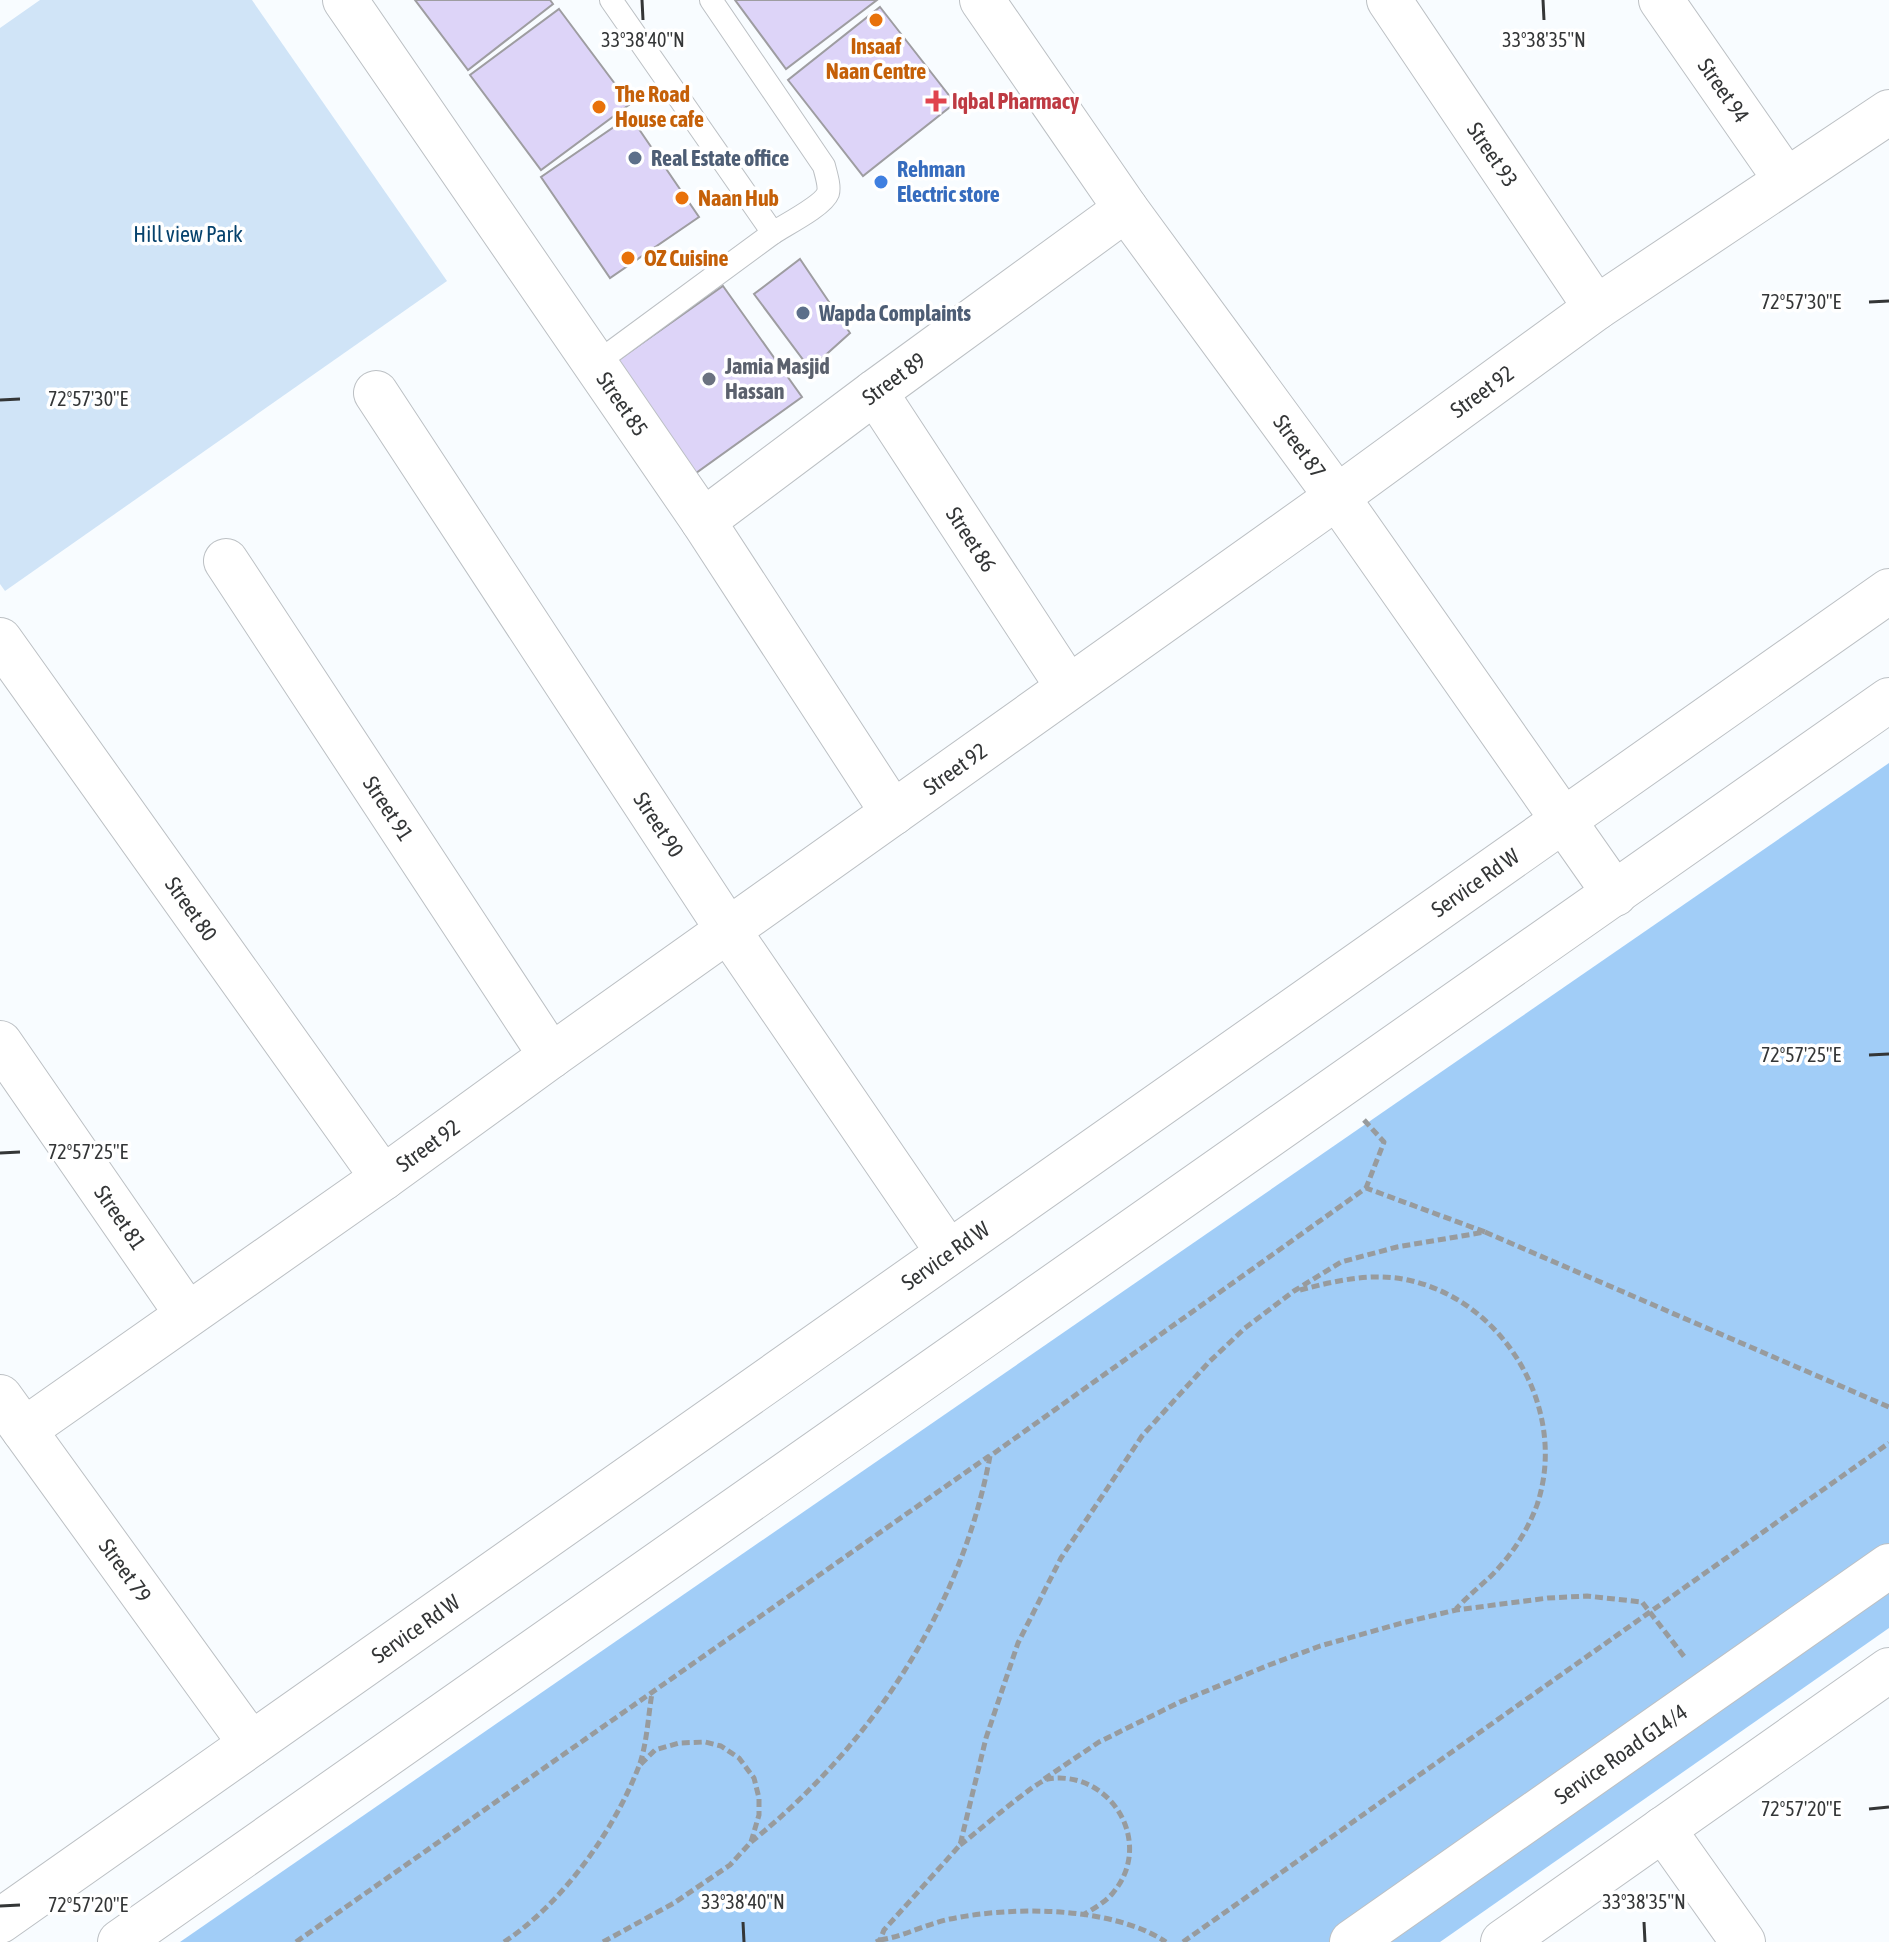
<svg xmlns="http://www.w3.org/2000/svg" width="1889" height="1942" viewBox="0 0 1889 1942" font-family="'Asap Condensed',sans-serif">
<rect width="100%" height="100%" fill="#f8fcff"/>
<polygon fill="#d0e4f7" points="40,0 252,0 447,281 5,591 0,584 0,28"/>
<polygon fill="#a1cdf7" points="1889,763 1889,1628 1440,1942 180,1942"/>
<g fill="#ddd4f8" stroke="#9e9da1" stroke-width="2">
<polygon points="415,0 550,0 553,4 468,70"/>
<polygon points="735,0 877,0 786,69"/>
<polygon points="880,7 955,103 863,176 788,80"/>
<polygon points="559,9 630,104 541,170 470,75"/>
<polygon points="630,116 699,217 610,278 541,177"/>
<polygon points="800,259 850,333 810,369 754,294"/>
<polygon points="723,286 802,397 696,473 617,361"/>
</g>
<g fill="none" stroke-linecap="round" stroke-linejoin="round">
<defs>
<g id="service">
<path d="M711,0L824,166C826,174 830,186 828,193C823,206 785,225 773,233"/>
<polyline points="595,364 773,233 611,0"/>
</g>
<g id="minor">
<path id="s1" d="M345,0L703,521L893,813"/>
<path id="s2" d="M982,0L1126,209L1337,497L1615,894"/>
<path id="s3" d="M1389,0L1596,308"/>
<path id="s4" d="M1661,0L1786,180"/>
<path id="s5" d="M875,392L1068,687"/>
<path id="s6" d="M376,393L728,930L948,1252"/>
<path id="s7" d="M703,521L875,392L1126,209"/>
<path id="s8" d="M226,561L551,1056"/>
<path id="s9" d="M0,640L383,1178"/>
<path id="s10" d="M0,1043L187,1314"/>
<path id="s11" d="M0,1397L251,1744"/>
<path id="s12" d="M24,1430L383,1178L551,1056L1337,497L1596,308L1889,112"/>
<polyline points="1663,1829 1743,1942"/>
</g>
<g id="tertiary">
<path id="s13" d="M1352,1942L1889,1566"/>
<polyline points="1503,1942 1889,1670"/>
</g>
<g id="secondary">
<path id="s14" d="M0,1921L1889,591"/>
<polyline points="120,1942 1889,700"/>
</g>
</defs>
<use href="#service" stroke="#bcc0c4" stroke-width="24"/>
<use href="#minor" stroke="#bcc0c4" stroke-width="46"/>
<use href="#tertiary" stroke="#bcc0c4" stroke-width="46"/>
<use href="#secondary" stroke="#bcc0c4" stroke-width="46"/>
<g stroke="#989b9d" stroke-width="5" stroke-dasharray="8 4" stroke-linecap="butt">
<polyline points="1364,1120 1384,1142 1366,1188"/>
<polyline points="1485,1232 1889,1407"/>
<path d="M1300,1290C1335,1281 1372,1272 1408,1280C1505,1301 1569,1410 1537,1505C1527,1532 1511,1556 1491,1576C1479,1587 1467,1597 1456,1609"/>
<polyline points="1044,1779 1099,1742 1180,1702 1269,1665 1320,1646 1402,1623 1456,1610 1548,1598 1587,1596 1642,1602 1686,1659"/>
<path d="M751,1842C871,1746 962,1608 990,1456L1366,1188L1485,1232L1397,1247L1341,1262L1294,1291L1245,1328L1209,1362L1142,1436L1061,1558L1018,1643L986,1738L960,1845L884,1930L880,1940L876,1942"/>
<path d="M960,1845C974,1835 1037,1780 1048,1779C1111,1769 1156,1844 1112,1894C1104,1903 1093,1909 1083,1915"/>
<path d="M880,1940C905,1936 926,1924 950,1919C1012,1906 1112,1906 1166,1942"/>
<polyline points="296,1942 989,1456"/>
<path d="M504,1942C562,1904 614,1831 639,1766C647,1744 648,1717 652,1693"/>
<polyline points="603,1942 674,1903 730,1865 751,1842 759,1815 759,1798 754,1778 739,1758 721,1746 705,1742 679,1743 655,1750 640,1765"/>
<polyline points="1183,1942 1889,1443"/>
</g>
<use href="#service" stroke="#fff" stroke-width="22"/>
<use href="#minor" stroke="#fff" stroke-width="44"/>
<use href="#tertiary" stroke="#fff" stroke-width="44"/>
<use href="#secondary" stroke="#fff" stroke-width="44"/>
</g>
<path fill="none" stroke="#343637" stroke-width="3" d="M642,0L643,20M1543,0L1544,20M1869,302L1889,301M0,400L20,399M1869,1055L1889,1054M0,1153L20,1152M1869,1809L1889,1807M0,1906L20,1905M743,1922L744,1942M1644,1922L1645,1942"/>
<g fill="#e8710a" stroke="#fff" stroke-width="3">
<circle cx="876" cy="20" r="8"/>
<circle cx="599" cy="107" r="8"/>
<circle cx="682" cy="198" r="8"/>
<circle cx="628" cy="258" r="8"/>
</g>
<path fill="#e0444e" stroke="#fff" stroke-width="3" d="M932 89h8v8h8v8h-8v8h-8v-8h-8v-8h8z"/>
<g fill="#5c6f8a" stroke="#fff" stroke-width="3">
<circle cx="635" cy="158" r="8"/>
<circle cx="803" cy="313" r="8"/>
</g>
<circle fill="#3f7fe0" stroke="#fff" stroke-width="3" cx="881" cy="182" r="8"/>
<circle fill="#6b7280" stroke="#fff" stroke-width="3" cx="709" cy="379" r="8"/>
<g text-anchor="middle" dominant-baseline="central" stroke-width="7" stroke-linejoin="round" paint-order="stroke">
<g font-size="22" font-weight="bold" fill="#c56008" stroke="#fff" text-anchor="start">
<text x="876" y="46" text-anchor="middle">Insaaf<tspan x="876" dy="25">Naan Centre</tspan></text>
<text x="615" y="94">The Road<tspan x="615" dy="25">House cafe</tspan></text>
<text x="698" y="198">Naan Hub</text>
<text x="644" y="258">OZ Cuisine</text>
</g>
<g font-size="22" fill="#343637" stroke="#fff">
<text stroke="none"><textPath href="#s4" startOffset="110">Street 94</textPath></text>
<text stroke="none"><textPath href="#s3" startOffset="186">Street 93</textPath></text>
<text stroke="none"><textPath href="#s7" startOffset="238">Street 89</textPath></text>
<text stroke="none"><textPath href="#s12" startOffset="1790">Street 92</textPath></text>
<text stroke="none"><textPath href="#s1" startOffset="490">Street 85</textPath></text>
<text stroke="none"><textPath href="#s2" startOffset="548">Street 87</textPath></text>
<text stroke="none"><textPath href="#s5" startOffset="176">Street 86</textPath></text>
<text stroke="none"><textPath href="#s12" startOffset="1142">Street 92</textPath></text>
<text stroke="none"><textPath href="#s8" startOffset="296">Street 91</textPath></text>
<text stroke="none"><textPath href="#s6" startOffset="516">Street 90</textPath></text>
<text stroke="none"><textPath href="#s14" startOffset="1804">Service Rd W</textPath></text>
<text stroke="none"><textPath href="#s9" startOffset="330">Street 80</textPath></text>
<text stroke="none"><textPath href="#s12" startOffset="494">Street 92</textPath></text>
<text stroke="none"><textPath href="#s10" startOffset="212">Street 81</textPath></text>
<text stroke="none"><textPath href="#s14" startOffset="1156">Service Rd W</textPath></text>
<text stroke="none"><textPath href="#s11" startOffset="214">Street 79</textPath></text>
<text stroke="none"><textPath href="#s14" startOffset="508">Service Rd W</textPath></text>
<text stroke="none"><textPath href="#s13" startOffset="328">Service Road G14/4</textPath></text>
</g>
<g font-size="22" font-weight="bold" fill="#be3a42" stroke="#fff" text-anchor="start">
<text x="952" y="101">Iqbal Pharmacy</text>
</g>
<g font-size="22" font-weight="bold" fill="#4e5e75" stroke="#fff" text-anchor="start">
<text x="651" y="158">Real Estate office</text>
<text x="819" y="313">Wapda Complaints</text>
</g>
<g font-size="22" font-weight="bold" fill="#366cbe" stroke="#fff" text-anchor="start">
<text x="897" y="169">Rehman<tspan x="897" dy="25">Electric store</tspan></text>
</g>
<g font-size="22" fill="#06426d" stroke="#fff">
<text x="188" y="234">Hill view Park</text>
</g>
<g font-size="22" font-weight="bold" fill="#5b616d" stroke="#fff" text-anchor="start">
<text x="725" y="366">Jamia Masjid<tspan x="725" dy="25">Hassan</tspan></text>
</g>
</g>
<g font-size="20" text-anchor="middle" fill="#343637" stroke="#fff" stroke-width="7" stroke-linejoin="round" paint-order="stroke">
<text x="643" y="47">33°38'40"N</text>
<text x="1544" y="47">33°38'35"N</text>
<text x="1801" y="309">72°57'30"E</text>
<text x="88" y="406">72°57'30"E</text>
<text x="1801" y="1062">72°57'25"E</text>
<text x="88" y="1159">72°57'25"E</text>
<text x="1801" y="1816">72°57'20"E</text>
<text x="743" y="1909">33°38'40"N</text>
<text x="1644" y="1909">33°38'35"N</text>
<text x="88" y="1912">72°57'20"E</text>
</g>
</svg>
